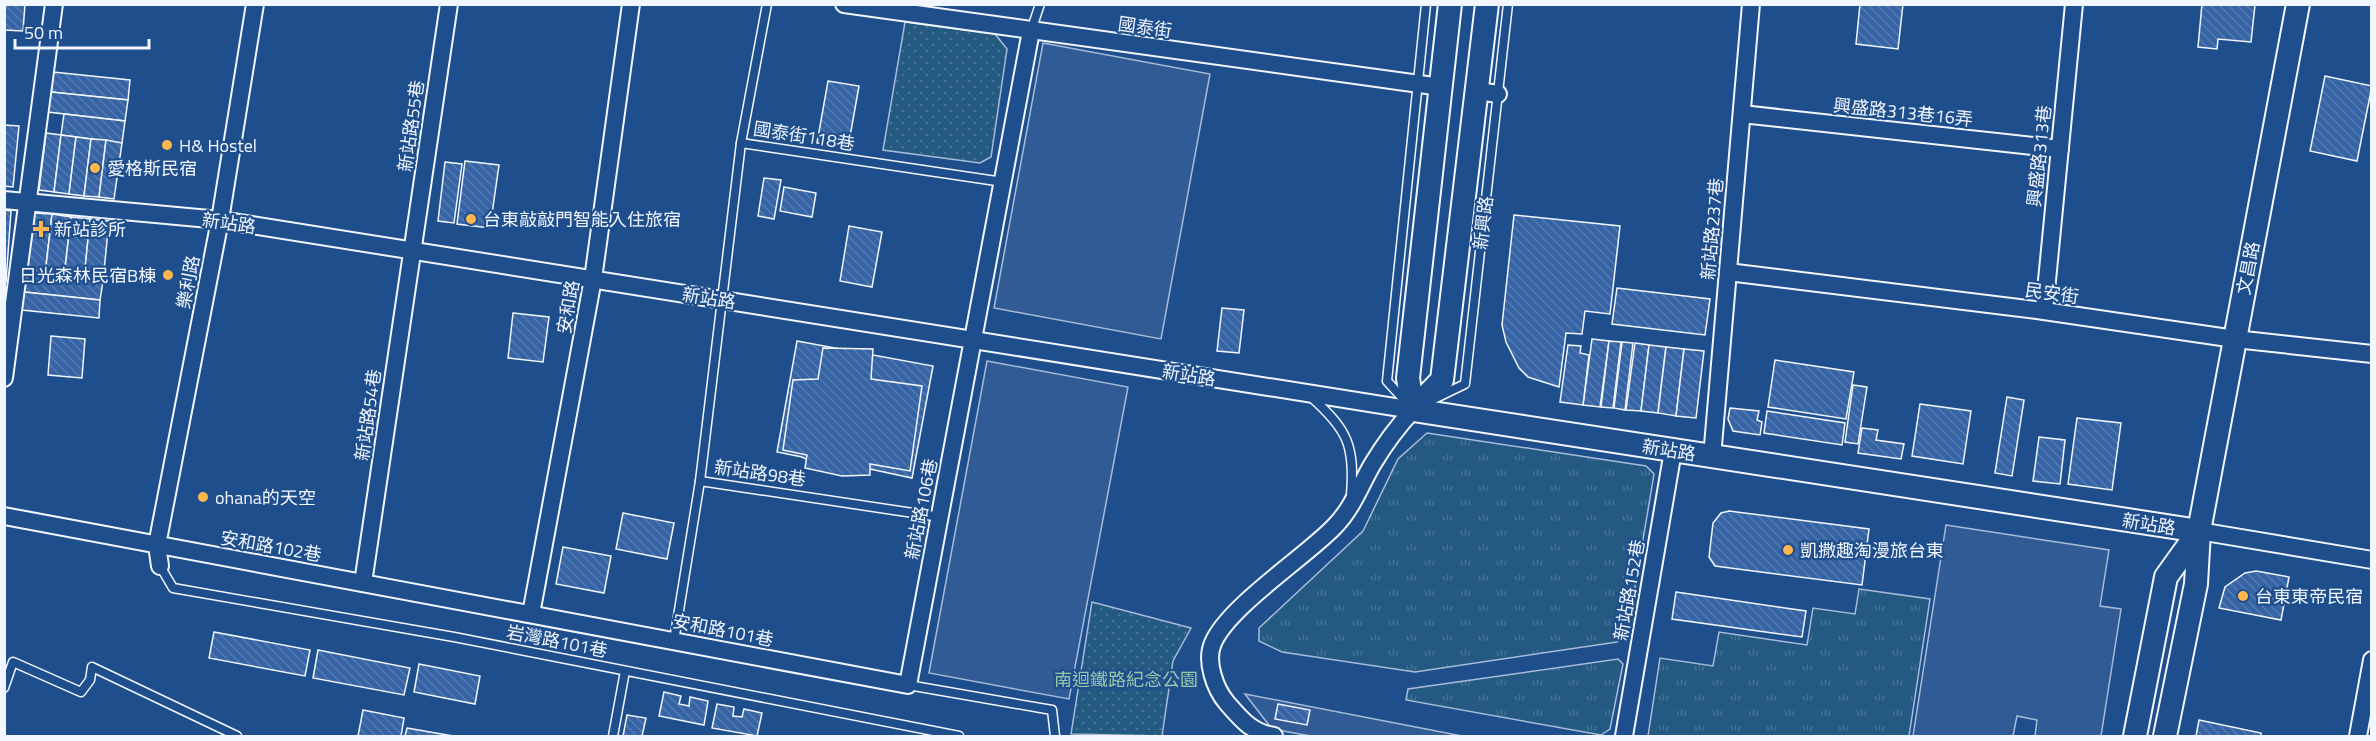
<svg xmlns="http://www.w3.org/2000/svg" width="2376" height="741" viewBox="0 0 2376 741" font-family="'Titillium Web','Noto Sans TC',sans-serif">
<defs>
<pattern id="grass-tufts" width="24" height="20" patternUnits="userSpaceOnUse" patternTransform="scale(1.5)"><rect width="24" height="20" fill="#245a82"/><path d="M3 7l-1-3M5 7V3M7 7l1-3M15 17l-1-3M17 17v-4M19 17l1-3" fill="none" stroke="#447295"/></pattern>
<pattern id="park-dots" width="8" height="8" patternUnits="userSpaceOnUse" patternTransform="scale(1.5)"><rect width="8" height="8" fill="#245a82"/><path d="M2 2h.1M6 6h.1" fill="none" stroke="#447295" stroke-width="1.8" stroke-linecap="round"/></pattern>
<pattern id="building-back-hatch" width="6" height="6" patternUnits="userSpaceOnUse" patternTransform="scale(1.5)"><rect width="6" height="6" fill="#3563a3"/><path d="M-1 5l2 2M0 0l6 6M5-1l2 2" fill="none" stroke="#537ab1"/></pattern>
</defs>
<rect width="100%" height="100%" fill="#1f4e8c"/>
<g fill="url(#grass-tufts)" stroke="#a8bbd7" stroke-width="1.5">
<polygon points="1427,433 1646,466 1654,474 1627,635 1617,642 1415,672 1282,652 1259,641 1259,628 1363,531 1398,459"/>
<polygon points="1859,589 1930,599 1909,736 1648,736 1660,658 1713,666 1719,632 1807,645 1813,608 1855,614"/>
<polygon points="1618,659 1623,664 1610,729 1601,735 1406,700 1408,689"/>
</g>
<g fill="url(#park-dots)" stroke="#a8bbd7" stroke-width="1.5">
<polygon points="905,22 995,34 1007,49 991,157 980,163 883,150"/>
<polygon points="1092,602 1191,628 1173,661 1162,736 1071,734"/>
</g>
<g fill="#305b95" stroke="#a8bbd7" stroke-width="1.5">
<polygon points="1043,43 1210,74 1161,339 994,308"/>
<polygon points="987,361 1128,387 1069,699 929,673"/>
<polygon points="1946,525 2109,550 2100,606 2121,609 2101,736 2035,736 2037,720 2017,716 2013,736 1913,736"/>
<polygon points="1245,694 1462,736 1311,736 1272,729"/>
</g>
<g fill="url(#building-back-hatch)" stroke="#f2f6ff" stroke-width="1.5">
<polygon points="4,4 25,4 23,31 4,30"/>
<polygon points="1860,4 1903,4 1898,49 1856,44"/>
<polygon points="2202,4 2255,5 2251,42 2218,39 2217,49 2198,47"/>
<polygon points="53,72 130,80 128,100 51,92"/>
<polygon points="2325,76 2372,86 2357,161 2310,151"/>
<polygon points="828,81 859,86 848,148 817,143"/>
<polygon points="51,92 128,100 125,121 48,112"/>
<polygon points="64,114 125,121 122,143 61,135"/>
<polygon points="4,125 19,126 13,187 4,186"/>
<polygon points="46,133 61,135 54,192 39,190"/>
<polygon points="61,135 76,137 69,194 54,192"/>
<polygon points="76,137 91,139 84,196 69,194"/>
<polygon points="91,139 106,140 99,197 84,196"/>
<polygon points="106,140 122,143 114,199 99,197"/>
<polygon points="465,161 499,165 490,228 457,224"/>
<polygon points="445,162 462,164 454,223 438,221"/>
<polygon points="764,178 781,180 774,219 758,216"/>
<polygon points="784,187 816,193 812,217 780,211"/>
<polygon points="4,210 11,211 6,282 4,282"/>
<polygon points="32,213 52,214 45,275 26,273"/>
<polygon points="52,214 71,217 64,277 45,275"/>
<polygon points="1514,215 1620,226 1610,314 1585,311 1582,334 1566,333 1559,387 1528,377 1519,368 1506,342 1502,325"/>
<polygon points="71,217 90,219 84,279 64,277"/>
<polygon points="90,219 109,221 103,281 84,279"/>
<polygon points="849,226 882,232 872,287 840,281"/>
<polygon points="26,273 103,281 100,300 24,292"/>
<polygon points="1617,288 1710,299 1705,335 1612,324"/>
<polygon points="24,292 100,300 99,318 22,310"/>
<polygon points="1222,308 1244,310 1239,353 1217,351"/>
<polygon points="513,313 549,317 543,362 508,358"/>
<polygon points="51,336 85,339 82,378 48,375"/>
<polygon points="1592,339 1609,341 1600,407 1583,405"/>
<polygon points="797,341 933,366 912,478 870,469 832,471 802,457 777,452"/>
<polygon points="1609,341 1621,342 1613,408 1601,407"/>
<polygon points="1622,342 1633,343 1625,410 1614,408"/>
<polygon points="1635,343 1649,345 1641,411 1626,410"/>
<polygon points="1568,345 1581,346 1580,353 1589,355 1583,405 1560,402"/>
<polygon points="1649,345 1666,347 1658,413 1641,411"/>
<polygon points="1666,347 1684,349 1676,416 1658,413"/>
<polygon points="823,348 873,349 871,379 922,386 910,471 870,464 870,475 842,476 805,468 807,455 783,450 793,380 818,379"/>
<polygon points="1684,349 1704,351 1696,418 1676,416"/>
<polygon points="1775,360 1854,372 1846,419 1768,407"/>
<polygon points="1853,385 1867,387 1858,444 1845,442"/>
<polygon points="2007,397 2024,400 2012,476 1995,473"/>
<polygon points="1920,404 1971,411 1963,464 1912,456"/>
<polygon points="1730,408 1759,411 1757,420 1762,422 1760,435 1733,431 1728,419"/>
<polygon points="1767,411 1845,423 1842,445 1764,433"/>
<polygon points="2077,418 2121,423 2112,490 2068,484"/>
<polygon points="1862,428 1878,430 1876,440 1904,444 1901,459 1858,453"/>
<polygon points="2039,437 2065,440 2060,484 2033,481"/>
<polygon points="1729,511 1869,529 1862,585 1715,566 1709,557 1713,523 1721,513"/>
<polygon points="623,513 674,523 667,559 616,549"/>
<polygon points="563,547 611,556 604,593 556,584"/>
<polygon points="2256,571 2289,577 2281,620 2219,608 2225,587 2245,573"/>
<polygon points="1676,592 1806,611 1802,637 1672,619"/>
<polygon points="214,632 310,650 305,676 209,658"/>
<polygon points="318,650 410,668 404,695 313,678"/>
<polygon points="419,664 480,676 475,704 414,692"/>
<polygon points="664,692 681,696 679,704 689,706 690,697 708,701 704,725 659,716"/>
<polygon points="717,704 734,707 733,716 742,717 744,709 762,713 757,736 712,728"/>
<polygon points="1278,704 1310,710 1307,725 1275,719"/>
<polygon points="363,710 404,718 401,736 358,736"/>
<polygon points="627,715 646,718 642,736 623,736"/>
<polygon points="2199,720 2261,733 2261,736 2196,736"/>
<polygon points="407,728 453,736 405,736"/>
</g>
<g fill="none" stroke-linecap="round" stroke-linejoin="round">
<defs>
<g id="lane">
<polyline points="767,4 741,143 1003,182"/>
<polyline points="1031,31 1040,4"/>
<path d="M1311,397C1348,430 1355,446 1351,495"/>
<polyline points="1434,399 1465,384 1508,4"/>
<polyline points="1406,402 1387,381 1426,4"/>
<polyline points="700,481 741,143"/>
<polyline points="160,566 173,588 454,637 959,736"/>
<polyline points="674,641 700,481 940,517"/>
<polyline points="908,685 1052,710 1055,736"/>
<polyline points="4,688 13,662 81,692 90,680 92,667 237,736"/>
<polyline points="613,736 625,671"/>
</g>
<g id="street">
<polyline points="844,4 1441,87"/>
<polyline points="1478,91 1498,94"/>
<polyline points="1742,114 2060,149"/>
<polyline points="4,200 220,220 1413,410"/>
<polyline points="1728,272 2044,311 2235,339 2372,354"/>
<polyline points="2044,311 2074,4"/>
<polyline points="4,378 54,4"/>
<polyline points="1712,457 1751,4"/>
<polyline points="4,516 908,685 1031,31"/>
<polyline points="2199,531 2372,560"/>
<polyline points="160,566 157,545 220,220 255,4"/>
<polyline points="363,583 449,4"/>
<polyline points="531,614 593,279 631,4"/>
<path d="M1274,736C1252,733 1241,719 1227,703C1215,689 1205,661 1213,643C1228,607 1305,557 1334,527C1352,509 1360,486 1372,465C1384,445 1397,427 1413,410"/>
<polyline points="1624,736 1673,451"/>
<polyline points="2358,736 2372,660"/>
</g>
<g id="secondary">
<polyline points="1413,410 2199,531"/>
<polyline points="1413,410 1442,380 1487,4"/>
<polyline points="1413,410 1408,378 1450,4"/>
<polyline points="2135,736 2166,577 2199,531"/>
<polyline points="2165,736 2196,584 2199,531 2298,4"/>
</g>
</defs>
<use href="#lane" stroke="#f2f6ff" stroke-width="11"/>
<use href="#street" stroke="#f2f6ff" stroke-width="20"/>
<use href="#secondary" stroke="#f2f6ff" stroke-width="26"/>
<use href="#lane" stroke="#1f4e8c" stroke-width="8"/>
<use href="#street" stroke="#1f4e8c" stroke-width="16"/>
<use href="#secondary" stroke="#1f4e8c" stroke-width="22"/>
</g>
<g fill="#ffb74d" stroke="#1f4e8c" stroke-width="2">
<circle cx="167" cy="145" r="6"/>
<circle cx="95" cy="168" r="6"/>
<circle cx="471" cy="219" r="6"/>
<path d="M38 220h6v6h6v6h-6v6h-6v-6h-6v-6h6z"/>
<circle cx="168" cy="275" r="6"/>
<circle cx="203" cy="497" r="6"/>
<circle cx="1788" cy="550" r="6"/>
<circle cx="2243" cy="596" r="6"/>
</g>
<g text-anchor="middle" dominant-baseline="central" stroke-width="4.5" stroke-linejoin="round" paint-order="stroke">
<g font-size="18" fill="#f2f6ff" stroke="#1f4e8c">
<text transform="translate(1145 27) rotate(8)">國泰街</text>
<text transform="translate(1903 112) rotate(6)">興盛路313巷16弄</text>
<text transform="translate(411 126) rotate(-82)">新站路55巷</text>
<text transform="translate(804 136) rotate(9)">國泰街118巷</text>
<text transform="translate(2039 156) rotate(-84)">興盛路313巷</text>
<text transform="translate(229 223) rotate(8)">新站路</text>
<text transform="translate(1483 223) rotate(-83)">新興路</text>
<text transform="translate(1712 229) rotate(-85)">新站路237巷</text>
<text transform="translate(2248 268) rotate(-79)">文昌路</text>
<text transform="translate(188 282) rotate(-79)">樂利路</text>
<text transform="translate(2052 293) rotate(8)">民安街</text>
<text transform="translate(709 298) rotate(9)">新站路</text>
<text transform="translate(568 307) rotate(-80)">安和路</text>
<text transform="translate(1189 375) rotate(9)">新站路</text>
<text transform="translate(368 415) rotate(-82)">新站路54巷</text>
<text transform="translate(1669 450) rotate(9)">新站路</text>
<text transform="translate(760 473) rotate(8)">新站路98巷</text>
<text transform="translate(921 509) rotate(-79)">新站路106巷</text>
<text transform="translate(2149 524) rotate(9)">新站路</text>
<text transform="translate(271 546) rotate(10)">安和路102巷</text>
<text transform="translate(1629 590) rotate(-80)">新站路152巷</text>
<text transform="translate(723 630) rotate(11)">安和路101巷</text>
<text transform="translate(557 641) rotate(11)">岩灣路101巷</text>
</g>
<g font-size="18" fill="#f2f6ff" stroke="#1f4e8c" text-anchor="start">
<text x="179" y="145">H&amp; Hostel</text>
<text x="107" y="168">愛格斯民宿</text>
<text x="483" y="219">台東敲敲門智能入住旅宿</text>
<text x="54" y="229">新站診所</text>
<text x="156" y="275" text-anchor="end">日光森林民宿B棟</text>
<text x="215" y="497">ohana的天空</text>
<text x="1800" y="550">凱撒趣淘漫旅台東</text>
<text x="2255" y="596">台東東帝民宿</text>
</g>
<g font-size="18" fill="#97c8a6" stroke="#1f4e8c">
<text x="1126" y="679">南迴鐵路紀念公園</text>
</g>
</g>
<rect width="2376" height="741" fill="none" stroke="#f2f6ff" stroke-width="12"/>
<path d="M15 39v9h134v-9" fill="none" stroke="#f2f6ff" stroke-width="3"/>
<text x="24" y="39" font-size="18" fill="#f2f6ff" stroke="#1f4e8c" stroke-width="4.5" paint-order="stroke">50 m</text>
</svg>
